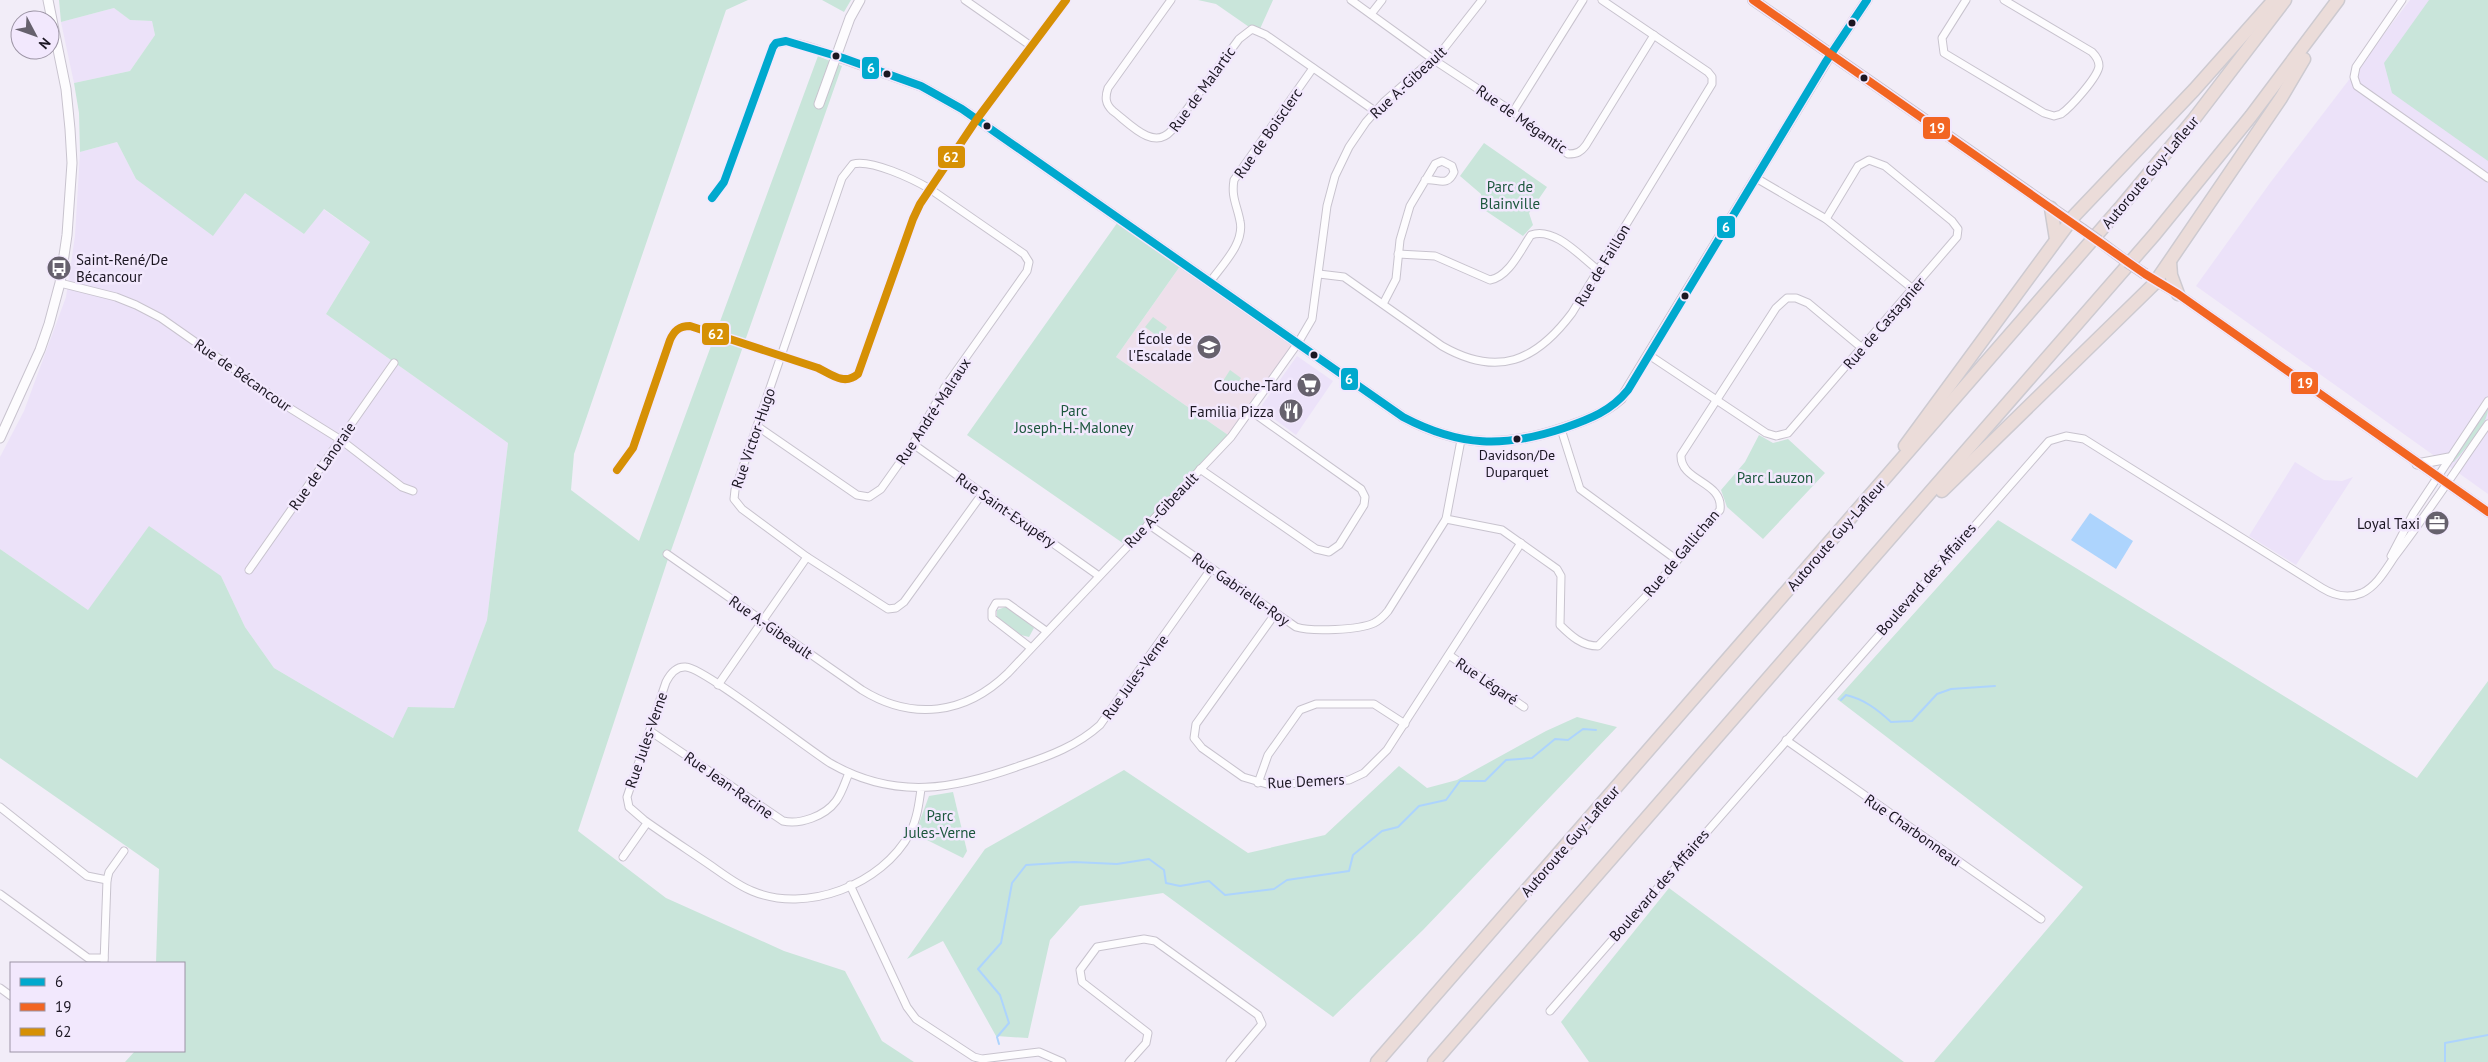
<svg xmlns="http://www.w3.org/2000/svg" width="2488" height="1062" viewBox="0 0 2488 1062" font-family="'PT Sans',sans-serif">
<rect width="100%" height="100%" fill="#f2edf8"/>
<g fill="#ece2f9">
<polygon points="2410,0 2488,0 2488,494 2196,286 2270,183"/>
<polygon points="114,8 130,20 152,21 155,35 130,71 74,83 61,22"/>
<polygon points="117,142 136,179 245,193 304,234 323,209 370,242 326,314 508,443 487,620 454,709 409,707 393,738 274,668 245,627 221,576 88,610 0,549 0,457 24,411 66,297 75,236 80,152"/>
<polygon points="1297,356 1333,381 1296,435 1263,411 1262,405"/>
<polygon points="2295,462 2324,480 2342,481 2353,477 2296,565 2249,536"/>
</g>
<polygon fill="#eee0eb" points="1183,262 1298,343 1231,437 1116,357"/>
<g fill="#c9e5da">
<polygon points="59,0 748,0 726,10 574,454 571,490 639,541 818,56 842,66 667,562 578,831 666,898 784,951 845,971 882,1041 914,1062 125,1062 135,1051 184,1051 184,963 156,963 159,869 0,758 0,549 88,610 149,526 221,576 245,627 274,668 393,738 408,707 454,708 487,620 508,443 326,314 370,242 324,209 304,234 245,193 213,236 136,179 117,142 80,152 79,113 74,83 130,71 155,35 152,21 130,20 114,8 61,22"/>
<polygon points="822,0 851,0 844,12"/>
<polygon points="1198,0 1273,0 1259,31 1252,29 1216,4"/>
<polygon points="2429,0 2488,0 2488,161 2392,93 2384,63"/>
<polygon points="1484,143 1547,187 1529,213 1533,225 1523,236 1483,209 1481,194 1460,176"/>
<polygon points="1120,219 1183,262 1116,357 1231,437 1127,546 967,435"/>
<polygon points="1153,317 1167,327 1160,338 1145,327"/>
<polygon points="1230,370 1241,378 1232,391 1221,384"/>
<path d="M2488,409C2488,424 2464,450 2454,462L2452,461Z"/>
<polygon points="1759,435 1773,443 1788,439 1825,473 1763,539 1727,507 1721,490 1745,462"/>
<polygon points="1998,520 2417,778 2488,681 2488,1062 1934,1062 2083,887 1837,699"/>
<polygon points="1008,606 1034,628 1029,637 1021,635 997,617 997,610"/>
<polygon points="1577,717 1617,727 1423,930 1333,1017 1163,893 1080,906 1050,940 1028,1038 996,1036 943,941 907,959 985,849 1124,770 1248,853 1325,835 1399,766 1427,788 1457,780 1546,731"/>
<polygon points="953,792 967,851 963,858 915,834 929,796"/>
<polygon points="1669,888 1904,1062 1589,1062 1561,1022"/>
</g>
<polygon fill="#add4fd" points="2090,513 2133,541 2116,569 2071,540"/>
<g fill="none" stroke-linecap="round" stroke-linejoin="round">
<g stroke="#add4fd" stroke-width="2">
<path d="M1841,700L1846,695C1864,699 1878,710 1891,722L1912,721L1937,694L1951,689L1995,686"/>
<polyline points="999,1044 997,1037 1009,1023 1000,995 978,969 1001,943 1012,883 1026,865 1074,862 1117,864 1149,859 1164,870 1166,883 1180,886 1209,881 1225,895 1274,889 1287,880 1349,871 1353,855 1382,831 1398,827 1419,806 1446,800 1460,781 1485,781 1506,760 1532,758 1555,739 1568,740 1583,729 1596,730"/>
<polyline points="2445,1062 2445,1043 2488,1035"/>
</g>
<defs>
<g id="minor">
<polyline points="965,0 1031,46"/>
<path d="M1171,0L1108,88C1105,97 1105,104 1113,111C1129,123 1153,151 1171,131L1239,39L1252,29L1266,35L1375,111"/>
<path d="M1351,0L1434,60L1513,112L1568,154C1577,154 1581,152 1586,145L1654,35"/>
<path d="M1966,0L1942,38L1944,53L2044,113L2054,116L2061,114C2070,108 2098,77 2099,66C2099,60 2096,56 2092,52L2004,0"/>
<polyline points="2402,0 2356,67 2354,77 2357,86 2488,178"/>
<polyline points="1371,14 1382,0"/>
<polyline points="1513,112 1583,0"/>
<polyline points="1756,178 1826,219 1913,289"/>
<path d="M712,198L724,182L773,47C785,34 821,51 836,56"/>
<path d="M1398,254L1435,256L1490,280C1509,277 1521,249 1531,235C1554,226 1581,257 1598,270"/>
<path d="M1319,274L1344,277L1442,346C1498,378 1536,361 1572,313L1712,84V77L1708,72L1602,0"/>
<path d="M1210,282C1222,265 1245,243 1240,221C1237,205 1231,197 1234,180L1313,68"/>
<polyline points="60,283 116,297 136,305 161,318 288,407 341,440 402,487 413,491"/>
<path d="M1383,304L1396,279L1400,240L1410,206L1435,164L1442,161L1452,166L1454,172C1447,188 1438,178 1425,180"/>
<polyline points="1649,355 1766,433 1776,436 1788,433 1957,237 1958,229 1952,221 1885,166 1869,160 1858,166 1826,219"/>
<path d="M757,426L857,495L869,497L881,489L913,444L945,387L1027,271L1029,262L1024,254L930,189C913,179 871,159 853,164L842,178L735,490L734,499L742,509L807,557L888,609L896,608L904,602L982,494"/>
<polyline points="1561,429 1580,489 1677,560"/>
<polyline points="913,444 1099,576"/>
<polyline points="1200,469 1316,549 1329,552 1339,545 1364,505 1365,497 1361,489 1251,411"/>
<path d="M617,470L633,448L670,340C674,331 679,326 690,326L818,368C831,374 844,386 858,374L913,219L920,204L977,119L1066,0"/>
<path d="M1446,519L1502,530L1557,569L1561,576L1560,625C1571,636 1582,646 1598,646L1652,590L1720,510C1724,481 1680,482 1681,455L1776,308L1787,298H1796L1808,303L1862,348"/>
<path d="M1148,524L1296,627C1312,632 1359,630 1374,623C1380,620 1384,616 1388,611L1446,519L1461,440"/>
<path d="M667,554L862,690C912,721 965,715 1008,673L1231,437L1298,343L1312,319L1327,206L1335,176L1349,147L1366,122L1384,102L1442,51L1482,0"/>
<polyline points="2391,556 2413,514 2488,401"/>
<polyline points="249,570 394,363"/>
<polyline points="1275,614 1196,724 1194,738 1202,748 1243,777 1270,785 1349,780 1364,773 1387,750 1521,543"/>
<polyline points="1031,648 992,618 992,610 996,603 1007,603 1046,631"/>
<polyline points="1449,655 1524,707"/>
<polyline points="718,685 807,557"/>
<path d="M650,731L783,821C800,825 825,816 836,801C842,793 845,782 849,773"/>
<polyline points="1786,740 2041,919"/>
<polyline points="1258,783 1268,755 1300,710 1316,704 1374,704 1405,724"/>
<path d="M921,789C919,804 917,819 910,833C882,885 806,914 752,891C737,885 723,874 710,865C688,850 665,835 644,820L629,807L627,797L666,682C670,674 676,666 686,667C704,668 806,748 830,763C896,801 955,789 1022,765C1050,756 1078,745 1100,725L1211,569"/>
<polyline points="0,807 87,876 107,880"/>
<polyline points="623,857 647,823"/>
<polyline points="850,885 907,1007 916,1019 974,1057 982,1059 1039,1052 1062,1062"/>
<polyline points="0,894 88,958 104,958"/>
<polyline points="104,963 107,880 109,872 124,851"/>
<polyline points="0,988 11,996"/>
<path d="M1550,1011L2049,441L2066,436L2084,439L2322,588C2335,596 2348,599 2362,593C2377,586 2386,569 2395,556C2428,513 2457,468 2488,424"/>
<polyline points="1129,1062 1146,1043 1148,1033 1082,982 1080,970 1097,947 1144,939 1155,941 1258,1015 1262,1024 1230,1062"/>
</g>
<g id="tertiary">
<path d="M836,56L921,86L962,109L1403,417C1459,447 1504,448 1563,428C1584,421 1604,414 1621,399L1831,54L1867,0"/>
<polyline points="819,104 850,18 860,0"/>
<polyline points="2156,281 2178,294 2488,512"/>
<polyline points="0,438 40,350 49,324 60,283 67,235 72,163 70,129 66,89 48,0"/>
<polyline points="2417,464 2449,458"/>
</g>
<g id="secondary">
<polyline points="1753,0 2082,229"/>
<polyline points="2099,241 2127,262"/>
</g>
<g id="motorway">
<polyline points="2051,208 2056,239"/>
<polyline points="2170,262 2171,275 2178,294"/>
<polyline points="1905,446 2074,216 2194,90 2274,0"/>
<polyline points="1942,491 2154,284 2281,98 2304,59"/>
<polyline points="1377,1062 2120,208 2194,119 2285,0"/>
<polyline points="1434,1062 2155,234 2251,116 2338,0"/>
</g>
</defs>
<use href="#minor" stroke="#c8c3ce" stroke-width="9"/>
<use href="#tertiary" stroke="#c8c3ce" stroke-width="11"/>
<use href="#secondary" stroke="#c8c3ce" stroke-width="12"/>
<use href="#motorway" stroke="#cdcad0" stroke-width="15"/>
<use href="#minor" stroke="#fdfcfe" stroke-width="7"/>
<use href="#tertiary" stroke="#fdfcfe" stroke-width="9"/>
<use href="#secondary" stroke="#f8f3f3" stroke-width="10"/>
<use href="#motorway" stroke="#ebdcd9" stroke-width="12"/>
<defs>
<g id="secondary-bridge">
<polyline points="2082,229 2099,241"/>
<polyline points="2127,262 2145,274"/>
</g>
</defs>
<use href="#secondary-bridge" stroke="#c8c3ce" stroke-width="12" stroke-linecap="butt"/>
<use href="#secondary-bridge" stroke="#f8f3f3" stroke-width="10"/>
<defs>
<path id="bus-1" d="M712,198L724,182L773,47L776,43L786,41L843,58L921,86L962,109L1403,417C1460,447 1504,448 1564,428C1590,419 1611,411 1628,390L1825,63L1867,0"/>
<polyline id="bus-2" points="1753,0 2145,274 2178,294 2488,512"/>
<path id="bus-3" d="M617,470L633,448L670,340C674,331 679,326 690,326L818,368C831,374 844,386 858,374L913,219L920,204L977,119L1066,0"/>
</defs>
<use href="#bus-1" stroke="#f2e8fd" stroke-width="11"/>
<use href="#bus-2" stroke="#f2e8fd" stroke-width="11"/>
<use href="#bus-3" stroke="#f2e8fd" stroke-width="11"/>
<use href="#bus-1" stroke="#00a9ce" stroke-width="8"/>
<use href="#bus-2" stroke="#f26522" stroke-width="8"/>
<use href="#bus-3" stroke="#d69005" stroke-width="8"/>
</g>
<defs>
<symbol id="bus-disc" viewBox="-11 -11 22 22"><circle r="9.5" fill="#66616d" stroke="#f2e8fd"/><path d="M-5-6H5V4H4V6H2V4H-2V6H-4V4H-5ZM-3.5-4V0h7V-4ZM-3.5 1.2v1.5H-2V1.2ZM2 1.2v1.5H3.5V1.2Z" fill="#fff"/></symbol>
<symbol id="school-disc" viewBox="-11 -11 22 22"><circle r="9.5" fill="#66616d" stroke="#f2e8fd"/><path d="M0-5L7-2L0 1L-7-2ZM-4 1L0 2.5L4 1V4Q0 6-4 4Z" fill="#fff"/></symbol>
<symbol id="supermarket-disc" viewBox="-11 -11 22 22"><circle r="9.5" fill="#66616d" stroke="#f2e8fd"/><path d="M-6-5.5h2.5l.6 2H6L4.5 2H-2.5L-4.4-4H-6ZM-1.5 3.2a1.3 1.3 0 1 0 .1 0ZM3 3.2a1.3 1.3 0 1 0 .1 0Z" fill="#fff"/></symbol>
<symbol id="restaurant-disc" viewBox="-11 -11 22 22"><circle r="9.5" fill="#66616d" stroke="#f2e8fd"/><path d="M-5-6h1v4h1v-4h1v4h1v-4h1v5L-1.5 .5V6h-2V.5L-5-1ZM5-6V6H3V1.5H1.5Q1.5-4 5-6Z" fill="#fff"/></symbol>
<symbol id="office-disc" viewBox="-11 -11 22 22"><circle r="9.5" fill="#66616d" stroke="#f2e8fd"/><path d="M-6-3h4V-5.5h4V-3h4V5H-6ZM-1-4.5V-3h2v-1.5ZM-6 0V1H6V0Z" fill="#fff"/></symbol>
</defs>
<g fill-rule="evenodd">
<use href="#bus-disc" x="45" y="254" width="28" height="28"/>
<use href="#school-disc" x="1195" y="333" width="28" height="28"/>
<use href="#supermarket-disc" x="1295" y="371" width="28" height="28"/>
<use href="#restaurant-disc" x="1277" y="397" width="28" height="28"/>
<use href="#office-disc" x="2423" y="509" width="28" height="28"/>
</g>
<g fill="#1b1622" stroke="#f2e8fd" stroke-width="2">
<circle cx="1852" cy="23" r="4.5"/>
<circle cx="836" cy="56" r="4.5"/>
<circle cx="887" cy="74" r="4.5"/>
<circle cx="1864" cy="78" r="4.5"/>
<circle cx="987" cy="126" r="4.5"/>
<circle cx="1685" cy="296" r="4.5"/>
<circle cx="1314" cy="355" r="4.5"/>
<circle cx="1517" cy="439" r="4.5"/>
</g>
<g text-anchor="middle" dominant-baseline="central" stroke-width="5" stroke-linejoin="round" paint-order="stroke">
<g font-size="14" fill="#1b1622" stroke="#f2e8fd">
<text x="1517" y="455">Davidson/De<tspan x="1517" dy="17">Duparquet</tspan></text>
</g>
<g font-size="15" fill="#1b1622" stroke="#f2e8fd">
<text transform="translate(1408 82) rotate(-43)">Rue A.-Gibeault</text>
<text transform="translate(1202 89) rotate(-54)">Rue de Malartic</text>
<text transform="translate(1522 119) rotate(35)">Rue de Mégantic</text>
<text transform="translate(1268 133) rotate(-55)">Rue de Boisclerc</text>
<text transform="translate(2150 172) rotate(-50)">Autoroute Guy-Lafleur</text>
<text transform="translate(1602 265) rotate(-59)">Rue de Faillon</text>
<text transform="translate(1884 323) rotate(-49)">Rue de Castagnier</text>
<text transform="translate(243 375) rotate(35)">Rue de Bécancour</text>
<text transform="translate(933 411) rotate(-57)">Rue André-Malraux</text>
<text transform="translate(753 438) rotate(-71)">Rue Victor-Hugo</text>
<text transform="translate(322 466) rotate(-55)">Rue de Lanoraie</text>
<text transform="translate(1006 510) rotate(35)">Rue Saint-Exupéry</text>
<text transform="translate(1161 510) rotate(-46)">Rue A.-Gibeault</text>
<text transform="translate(1836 535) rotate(-49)">Autoroute Guy-Lafleur</text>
<text transform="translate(1681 553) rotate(-50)">Rue de Gallichan</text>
<text transform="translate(1926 579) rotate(-49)">Boulevard des Affaires</text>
<text transform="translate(1241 589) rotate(35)">Rue Gabrielle-Roy</text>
<text transform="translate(771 627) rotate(35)">Rue A.-Gibeault</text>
<text transform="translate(1135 677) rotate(-54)">Rue Jules-Verne</text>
<text transform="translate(1487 681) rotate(34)">Rue Légaré</text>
<text transform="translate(646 740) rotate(-71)">Rue Jules-Verne</text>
<text transform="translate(1306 781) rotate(-3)">Rue Demers</text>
<text transform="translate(729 785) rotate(35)">Rue Jean-Racine</text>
<text transform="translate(1913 830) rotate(35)">Rue Charbonneau</text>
<text transform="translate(1570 841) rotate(-49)">Autoroute Guy-Lafleur</text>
<text transform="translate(1659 885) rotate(-49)">Boulevard des Affaires</text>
</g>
<g font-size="15" fill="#1c573d" stroke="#f2e8fd">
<text x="1510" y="186">Parc de<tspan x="1510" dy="17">Blainville</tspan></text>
<text x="1074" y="410">Parc<tspan x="1074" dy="17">Joseph-H.-Maloney</tspan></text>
<text x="1775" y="477">Parc Lauzon</text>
<text x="940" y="815">Parc<tspan x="940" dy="17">Jules-Verne</tspan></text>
</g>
<g font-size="15" fill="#1b1622" stroke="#f2e8fd" text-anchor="end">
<text x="76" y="259" text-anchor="start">Saint-René/De<tspan x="76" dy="17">Bécancour</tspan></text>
<text x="1192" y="338">École de<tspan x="1192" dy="17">l'Escalade</tspan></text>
<text x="1292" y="385">Couche-Tard</text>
<text x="1274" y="411">Familia Pizza</text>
<text x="2420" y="523">Loyal Taxi</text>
</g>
</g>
<g stroke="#f2e8fd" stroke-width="2">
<rect x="861" y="56" width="19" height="24" rx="5" fill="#00a9ce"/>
<rect x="1922" y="116" width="29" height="24" rx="5" fill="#f26522"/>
<rect x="937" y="145" width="29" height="24" rx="5" fill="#d69005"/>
<rect x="1716" y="215" width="20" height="24" rx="5" fill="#00a9ce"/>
<rect x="701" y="322" width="29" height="24" rx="5" fill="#d69005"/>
<rect x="1340" y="367" width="19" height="24" rx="5" fill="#00a9ce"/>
<rect x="2290" y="371" width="29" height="24" rx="5" fill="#f26522"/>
</g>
<g font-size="14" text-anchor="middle" font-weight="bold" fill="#fff">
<text x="871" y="73">6</text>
<text x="1937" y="133">19</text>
<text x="951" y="162">62</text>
<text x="1726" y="232">6</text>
<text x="716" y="339">62</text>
<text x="1349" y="384">6</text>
<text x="2305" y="388">19</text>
</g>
<rect x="10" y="962" width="175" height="90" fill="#f2e8fd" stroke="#9c94a5"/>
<rect x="20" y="978" width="25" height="8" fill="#00a9ce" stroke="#9c94a5"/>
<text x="55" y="987" font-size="15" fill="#1b1622">6</text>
<rect x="20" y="1003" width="25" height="8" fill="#f26522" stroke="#9c94a5"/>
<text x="55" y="1012" font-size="15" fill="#1b1622">19</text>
<rect x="20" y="1028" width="25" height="8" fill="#d69005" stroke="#9c94a5"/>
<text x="55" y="1037" font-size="15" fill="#1b1622">62</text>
<g transform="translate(35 35) rotate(131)"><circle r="24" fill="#f2e8fd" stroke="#9c94a5"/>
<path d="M0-4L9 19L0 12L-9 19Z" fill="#66616d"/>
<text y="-8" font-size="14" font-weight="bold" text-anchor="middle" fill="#1b1622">N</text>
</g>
</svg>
